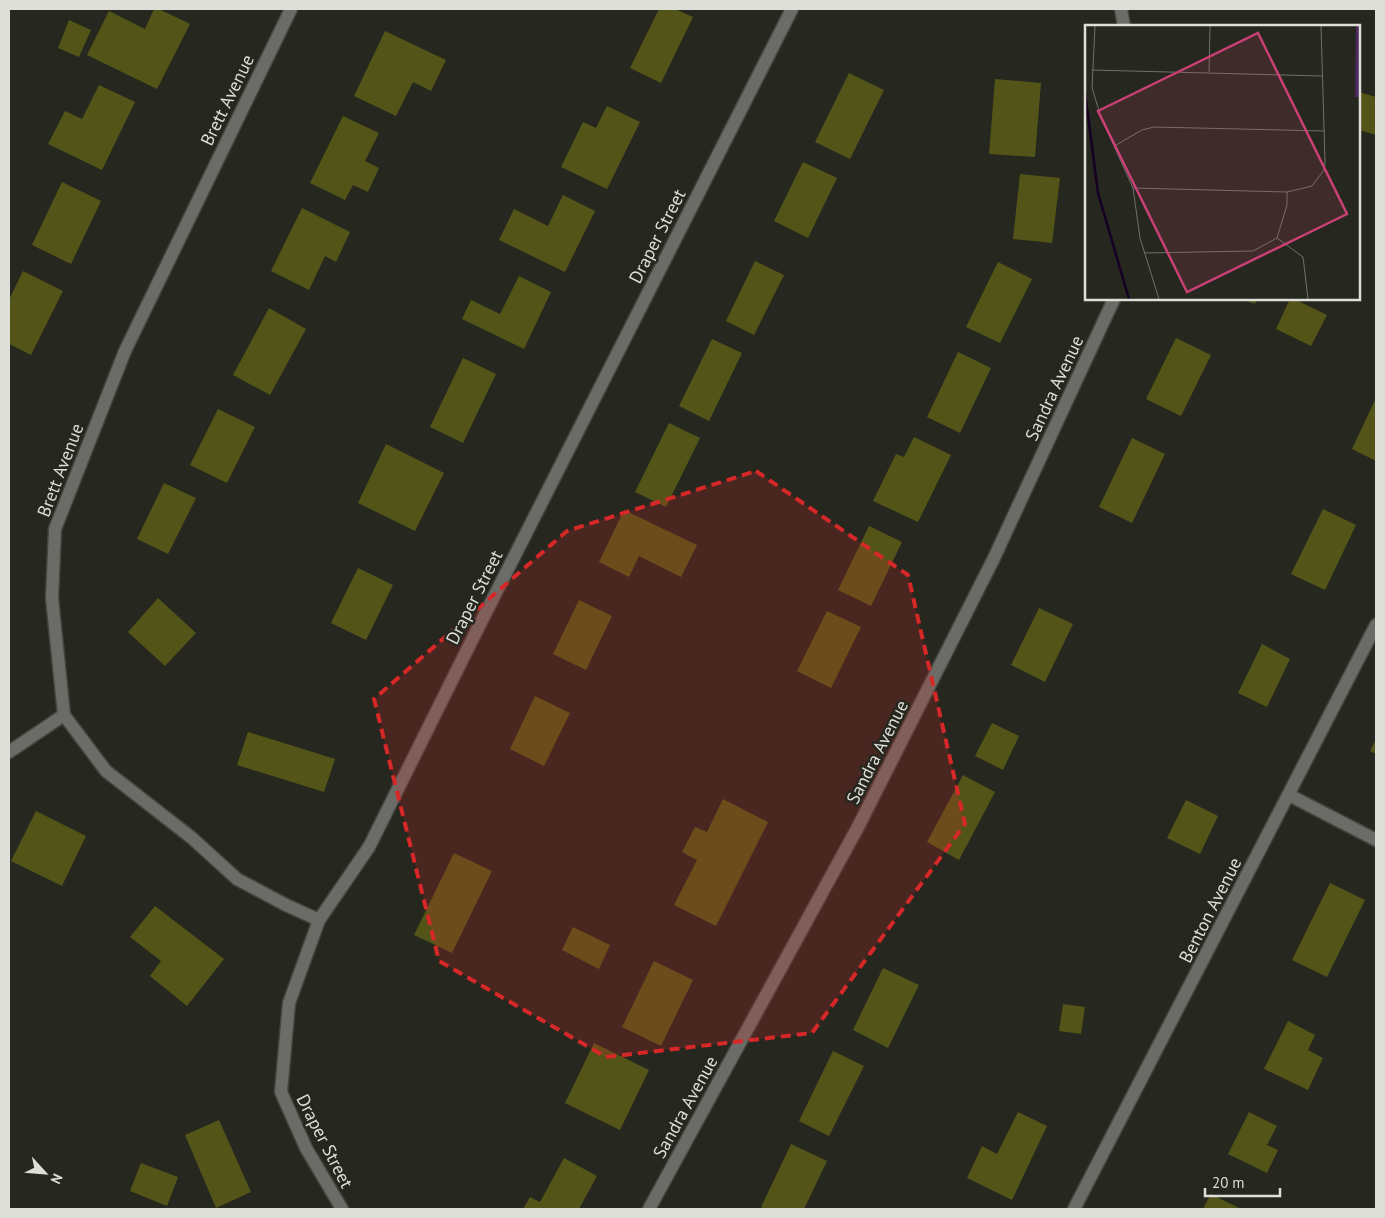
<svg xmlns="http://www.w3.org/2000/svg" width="1385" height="1218" viewBox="0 0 1385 1218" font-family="'PT Sans',sans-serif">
<rect width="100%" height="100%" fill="#26271e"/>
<g fill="#535518">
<polygon points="154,9 159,9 190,24 157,89 87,55 109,11 145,29"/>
<polygon points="659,9 675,9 693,17 661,83 630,68"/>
<polygon points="69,20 91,30 79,57 58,48"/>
<polygon points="385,31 446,60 431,91 413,82 396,116 354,96"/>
<polygon points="849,73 884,90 850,159 815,142"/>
<polygon points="995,79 1041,83 1035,157 989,154"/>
<polygon points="99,85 135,102 102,170 48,144 65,111 82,119"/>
<polygon points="1359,92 1376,97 1376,135 1359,130"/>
<polygon points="607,106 640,122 607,189 561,167 583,122 596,128"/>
<polygon points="343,116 379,133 365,161 379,168 368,192 353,185 345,200 310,183"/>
<polygon points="803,162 837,178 808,238 774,221"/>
<polygon points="1020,174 1060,178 1052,243 1013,239"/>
<polygon points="62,182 101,201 71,264 32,245"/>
<polygon points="563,195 595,211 565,272 499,240 514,209 548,226"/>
<polygon points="302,208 350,232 336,262 325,256 309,290 271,271"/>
<polygon points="755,261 784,275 754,335 726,321"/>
<polygon points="998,262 1032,279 1000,343 966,327"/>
<polygon points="23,271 63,291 31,355 9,344 9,300"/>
<polygon points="519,276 551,292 524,349 462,319 471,300 500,314"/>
<polygon points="1241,299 1257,299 1255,304"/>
<polygon points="1290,299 1294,299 1327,315 1311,346 1276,329"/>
<polygon points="269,308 306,329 270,395 233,375"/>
<polygon points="1176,338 1211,355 1181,416 1146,399"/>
<polygon points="712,339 742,353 709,421 679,406"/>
<polygon points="958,352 991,368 960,433 927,417"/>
<polygon points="463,358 496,374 463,443 430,427"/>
<polygon points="1376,398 1376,461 1352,449"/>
<polygon points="218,409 255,427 227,483 190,465"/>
<polygon points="669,423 700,438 666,507 635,492"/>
<polygon points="914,437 951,455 918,522 873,501 896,454 904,457"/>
<polygon points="1132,438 1165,454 1132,523 1099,507"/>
<polygon points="386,444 444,473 415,531 358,503"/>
<polygon points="164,483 196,498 168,554 137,539"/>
<polygon points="1323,509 1356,525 1325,590 1291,574"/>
<polygon points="624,510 697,545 681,577 639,556 629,577 599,562"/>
<polygon points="869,526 902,542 871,606 838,590"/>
<polygon points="358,568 393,585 366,640 331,623"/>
<polygon points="158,598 196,633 165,666 128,632"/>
<polygon points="579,600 612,616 586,670 553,654"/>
<polygon points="1039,608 1073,624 1045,682 1011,665"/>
<polygon points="827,611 861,627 831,688 797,671"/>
<polygon points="1262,644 1290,659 1267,707 1238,693"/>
<polygon points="535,696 570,713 544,766 510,749"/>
<polygon points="992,723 1019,736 1003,770 975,756"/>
<polygon points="248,732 335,759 324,792 237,765"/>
<polygon points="1376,739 1376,754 1370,751"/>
<polygon points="963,775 995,792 959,860 927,842"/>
<polygon points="723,799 768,822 716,926 674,905 697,860 682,852 695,827 707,832"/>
<polygon points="1186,800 1218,816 1200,854 1167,838"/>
<polygon points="36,811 86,836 62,886 11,861"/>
<polygon points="454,853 492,871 452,953 414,935"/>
<polygon points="1330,883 1365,900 1327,977 1292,960"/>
<polygon points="155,906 224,959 187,1006 150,976 161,961 130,937"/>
<polygon points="573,927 610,945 599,969 562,950"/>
<polygon points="654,961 693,980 661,1046 622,1027"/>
<polygon points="883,968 919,985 888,1048 853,1030"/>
<polygon points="1063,1004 1085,1007 1081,1034 1059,1031"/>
<polygon points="1288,1021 1315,1035 1308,1050 1323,1058 1308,1090 1264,1069"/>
<polygon points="594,1043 649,1070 620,1130 565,1103"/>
<polygon points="833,1051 864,1066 829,1136 799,1121"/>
<polygon points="1018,1112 1047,1126 1012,1200 967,1178 982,1146 997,1154"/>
<polygon points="1249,1112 1277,1126 1267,1145 1278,1150 1267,1173 1228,1154"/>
<polygon points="219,1120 251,1192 216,1208 185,1135"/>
<polygon points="791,1144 827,1161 804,1209 766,1209 761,1207"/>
<polygon points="564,1158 597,1176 579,1209 523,1209 530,1197 540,1202"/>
<polygon points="141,1163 178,1177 167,1206 130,1191"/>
<polygon points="1211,1194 1241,1209 1203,1209"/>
</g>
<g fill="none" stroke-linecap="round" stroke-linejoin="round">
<defs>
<g id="minor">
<polyline points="291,9 125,351 55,529 52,598 64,715 106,771 192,838 237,879 286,905 319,920"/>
<polyline points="1121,9 1124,26"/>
<polyline points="9,752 64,715"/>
<polyline points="1289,795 1376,840"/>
<polyline points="342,1209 306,1148 281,1092 289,1003 319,920 369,847 475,634 792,9"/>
<polyline points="649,1209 858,827 994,558 1114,299"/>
<polyline points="1074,1209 1376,625"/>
</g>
</defs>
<use href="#minor" stroke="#43443c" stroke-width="15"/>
<use href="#minor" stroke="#6b6c67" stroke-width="12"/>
</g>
<path fill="#d62828" fill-opacity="0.2" stroke="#d62828" stroke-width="4" stroke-dasharray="10 6" stroke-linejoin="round" d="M756,471L908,575L965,824L812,1033L606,1057L439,961L374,699L567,531Z"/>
<g text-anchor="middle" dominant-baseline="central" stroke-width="5" stroke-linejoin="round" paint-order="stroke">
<g font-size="18" fill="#dedfd9" stroke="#26271e">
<text transform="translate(227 100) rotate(-64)">Brett Avenue</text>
<text transform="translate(657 236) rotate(-63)">Draper Street</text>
<text transform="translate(1054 388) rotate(-65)">Sandra Avenue</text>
<text transform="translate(60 470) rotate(-69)">Brett Avenue</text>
<text transform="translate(474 597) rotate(-63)">Draper Street</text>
<text transform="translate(877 752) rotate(-63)">Sandra Avenue</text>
<text transform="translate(1210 910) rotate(-63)">Benton Avenue</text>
<text transform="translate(685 1107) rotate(-61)">Sandra Avenue</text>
<text transform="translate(325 1141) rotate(63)">Draper Street</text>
</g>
</g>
<g transform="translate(1085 25)">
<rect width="275" height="275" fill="#26271e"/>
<path d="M271,1H275V72H270Z" fill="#4d2961"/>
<path fill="none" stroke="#170024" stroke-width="2.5" d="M0,67L13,168L44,274"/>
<path fill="none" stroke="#707169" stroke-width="1" d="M10,1L7,63L16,92L48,163L55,213L74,274M7,45L237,51M124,47L125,1M31,120L57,105L69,102L240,106M48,163L202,167L227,161L239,145L240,137L236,1M192,213L218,232L223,274M60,228L168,226L192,213L202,180V167"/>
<path fill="#c84074" fill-opacity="0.15" stroke="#c84074" stroke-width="2.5" d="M173,8L262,189L102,267L13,86Z"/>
<rect width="275" height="275" fill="none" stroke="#dedfd9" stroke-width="2.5"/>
</g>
<rect width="1385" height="1218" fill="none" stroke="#dedfd9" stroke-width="20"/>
<g transform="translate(45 1173) rotate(116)" stroke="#26271e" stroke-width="4" paint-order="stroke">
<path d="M0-4L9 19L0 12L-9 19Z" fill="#dedfd9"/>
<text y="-8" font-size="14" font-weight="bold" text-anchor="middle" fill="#dedfd9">N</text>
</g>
<path d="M1205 1188v8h75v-8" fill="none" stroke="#dedfd9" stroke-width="2.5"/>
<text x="1212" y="1188" font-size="15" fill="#dedfd9" stroke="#26271e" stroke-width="4" paint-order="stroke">20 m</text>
</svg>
